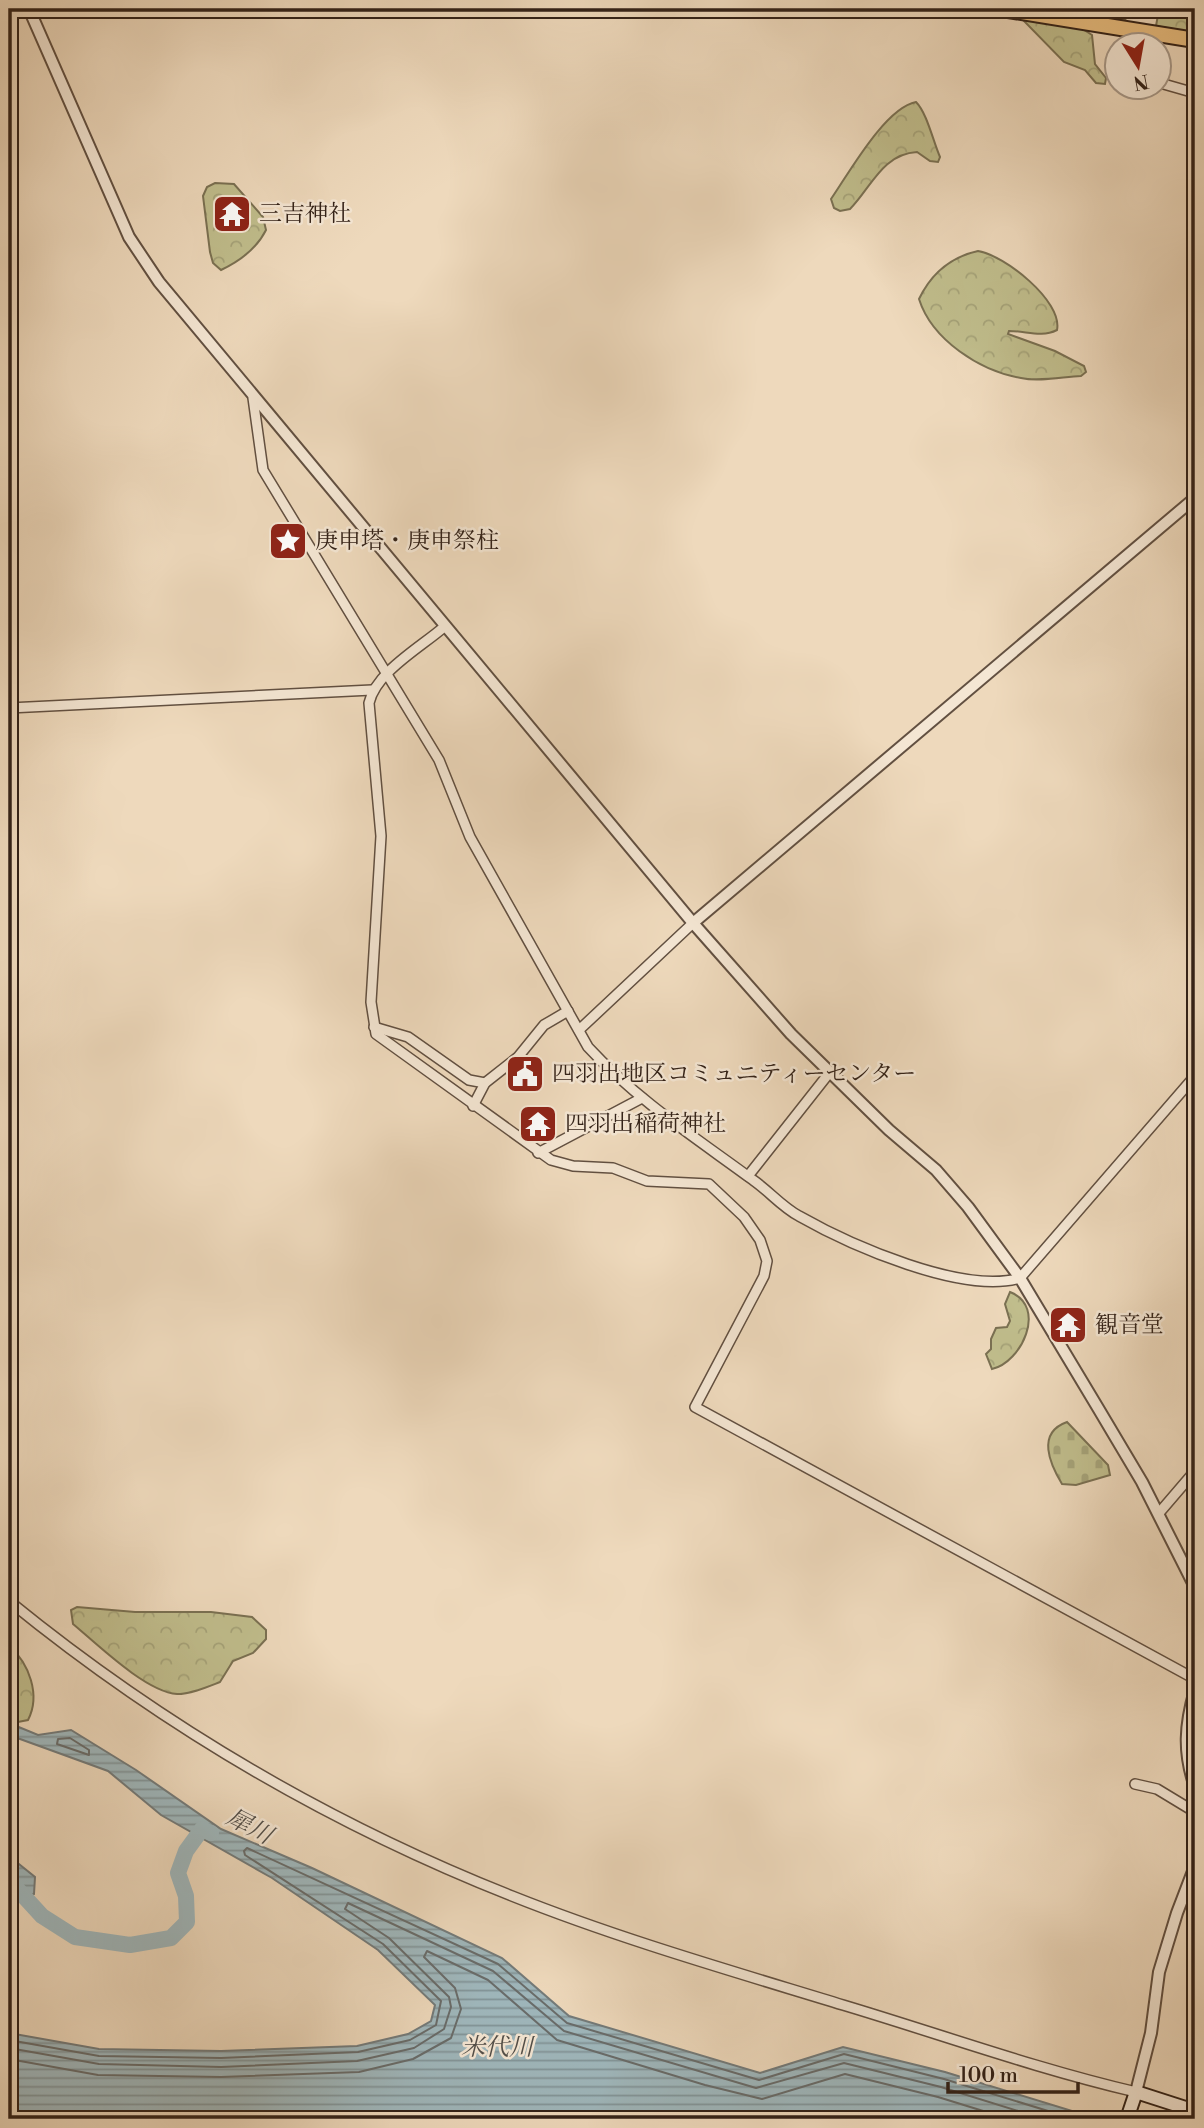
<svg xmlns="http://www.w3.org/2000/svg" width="1204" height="2128" viewBox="0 0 1204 2128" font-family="'Libre Bodoni','Noto Serif JP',serif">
<defs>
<pattern id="forest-crowns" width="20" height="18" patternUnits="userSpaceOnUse" patternTransform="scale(1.75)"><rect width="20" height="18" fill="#c0bd8c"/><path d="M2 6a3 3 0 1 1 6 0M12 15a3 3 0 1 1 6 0" fill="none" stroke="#a5a278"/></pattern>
<pattern id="cemetery-stones" width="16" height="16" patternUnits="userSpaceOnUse" patternTransform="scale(1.75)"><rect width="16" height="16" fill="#c0bd8c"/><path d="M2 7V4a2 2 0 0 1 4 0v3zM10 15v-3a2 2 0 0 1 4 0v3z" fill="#a5a278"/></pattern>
<pattern id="water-rules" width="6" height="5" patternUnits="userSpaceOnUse" patternTransform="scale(1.75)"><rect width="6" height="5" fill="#9fb7bc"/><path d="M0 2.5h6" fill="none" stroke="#829498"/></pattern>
</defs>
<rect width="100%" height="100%" fill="#eed9bc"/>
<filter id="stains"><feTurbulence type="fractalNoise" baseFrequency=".00286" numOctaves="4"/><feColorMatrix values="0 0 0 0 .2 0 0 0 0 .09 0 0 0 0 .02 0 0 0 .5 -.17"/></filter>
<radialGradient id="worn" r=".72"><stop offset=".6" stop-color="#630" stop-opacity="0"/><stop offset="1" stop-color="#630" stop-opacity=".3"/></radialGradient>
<g fill="url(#forest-crowns)" stroke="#7a7052" stroke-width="2">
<polygon points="1094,9 1130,9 1125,20 1095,14"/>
<polygon points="1159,9 1195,9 1195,33 1156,26"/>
<polygon points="1022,19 1081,28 1092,35 1095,64 1106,78 1105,84 1096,83 1085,70 1064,62"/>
<path d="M916,102C927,113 933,141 940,157L938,162L930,161L917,152C882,154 871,188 850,209L840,211L834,208L831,199C849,173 885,108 916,102Z"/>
<path d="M215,183L234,184L263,217L266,230C257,248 240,261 221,270L213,263L210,252L203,196L207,187Z"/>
<path d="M978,251C1004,255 1063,301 1057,330C1041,338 1027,331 1009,331L1008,334L1055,351L1084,366L1086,372L1081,376C1062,377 1039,382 1021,378C980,371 932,340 919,299C931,274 951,257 978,251Z"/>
<path d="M1010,1292C1048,1307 1021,1363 992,1369L986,1354L991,1349V1339L996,1328L1007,1327L1010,1321L1005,1304Z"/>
<path d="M77,1607L135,1612H211L252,1617L266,1630V1639L253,1653L233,1661L220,1682C207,1687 191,1694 177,1694C146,1692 97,1644 73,1624L71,1610Z"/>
<path d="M9,1646C29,1663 41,1695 28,1720L18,1722L9,1718Z"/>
</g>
<path fill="url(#cemetery-stones)" stroke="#7a7052" stroke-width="2" d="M1067,1422L1108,1465L1110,1475L1076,1485L1062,1484C1050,1464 1036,1433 1067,1422Z"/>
<g fill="url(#water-rules)" stroke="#747b7a" stroke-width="2">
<polygon points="9,1723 38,1735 71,1730 136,1770 221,1829 312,1868 502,1958 569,2016 760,2073 843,2047 945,2072 1098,2119 9,2119 9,2033 99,2049 221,2051 357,2046 408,2034 431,2021 435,2005 378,1950 272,1878 161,1815 108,1771 9,1735"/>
<polygon points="9,1856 35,1877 34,1894 19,1900 9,1894"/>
</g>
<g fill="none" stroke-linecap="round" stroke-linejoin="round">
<g stroke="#696c6a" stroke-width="2">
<polygon points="70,1738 89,1750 89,1755 57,1744 58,1739"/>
<polyline points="9,2040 99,2056 221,2058 358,2052 410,2040 436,2025 441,2001 383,1944 245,1855 244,1851 247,1848 498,1964 567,2023 759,2080 844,2054 944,2079 1074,2119"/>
<polyline points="9,2048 99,2064 221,2067 357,2061 414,2048 444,2029 451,2007 449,1997 389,1938 345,1909 348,1903 493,1971 564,2031 756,2088 844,2063 941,2087 1044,2119"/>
<polyline points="9,2059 98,2075 221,2077 359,2072 413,2059 451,2038 461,2009 455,1988 424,1957 427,1951 488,1980 557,2040 705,2085 762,2099 845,2074 938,2097 1009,2119"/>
</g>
<polyline stroke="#9fb7bc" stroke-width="16" points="9,1880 42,1916 75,1937 130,1945 171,1938 187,1922 186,1896 178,1873 186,1851 202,1829 211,1833"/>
<defs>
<g id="minor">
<polyline points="1160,83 1195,93"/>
<path d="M253,398L263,470L439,760L470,837L588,1047C637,1100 696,1138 753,1180C769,1191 782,1207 799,1216C850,1245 963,1295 1020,1278L1195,1076"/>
<path d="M444,627C421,647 376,672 369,703L381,836L371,1002L376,1034L551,1160L573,1166L613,1168L647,1181L709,1184L744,1217L760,1240L767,1261L764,1276L695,1407L1195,1679"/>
<polyline points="9,708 372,690"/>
<polyline points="374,1027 408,1037 469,1080 485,1083"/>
<polyline points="579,1030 693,923"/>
<polyline points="473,1106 485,1083 518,1057 544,1025 568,1011"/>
<polyline points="538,1153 642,1098"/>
<polyline points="748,1176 830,1072"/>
<polyline points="1159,1513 1195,1471"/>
<path d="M9,1601C160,1724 330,1824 512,1896C620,1939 732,1971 843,2005C940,2034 1037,2069 1136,2092"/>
<polyline points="1135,1784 1157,1789 1195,1812"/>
</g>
<g id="tertiary">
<polyline points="29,9 129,237 159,282 693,923 791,1034 889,1130 936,1170 968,1207 1020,1278 1098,1408 1142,1482 1195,1587"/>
<polyline points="693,923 1195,498"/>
<path d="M1195,1690C1185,1725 1183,1752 1195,1787"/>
<polyline points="1136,2092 1151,2033 1159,1972 1177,1913 1195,1866"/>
</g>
<polyline id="secondary" points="1127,2119 1136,2092 1195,2111"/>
<polyline id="primary" points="1002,9 1195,40"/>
</defs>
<use href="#minor" stroke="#625041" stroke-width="12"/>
<use href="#tertiary" stroke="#625041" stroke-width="14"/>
<use href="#secondary" stroke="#332218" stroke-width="16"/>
<use href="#primary" stroke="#332218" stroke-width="18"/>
<use href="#minor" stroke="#f4e6d3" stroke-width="9"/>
<use href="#tertiary" stroke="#f4e6d3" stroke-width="10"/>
<use href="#secondary" stroke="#f4e6d3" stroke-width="12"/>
<use href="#primary" stroke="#e7bc7e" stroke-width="14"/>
</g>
<defs>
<symbol id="temple-square" viewBox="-11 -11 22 22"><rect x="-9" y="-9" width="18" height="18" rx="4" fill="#8f2418" stroke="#f4e6d3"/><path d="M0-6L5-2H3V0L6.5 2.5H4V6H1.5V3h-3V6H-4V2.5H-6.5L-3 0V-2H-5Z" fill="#fff"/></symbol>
<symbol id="sight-square" viewBox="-11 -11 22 22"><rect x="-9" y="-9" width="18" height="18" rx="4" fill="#8f2418" stroke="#f4e6d3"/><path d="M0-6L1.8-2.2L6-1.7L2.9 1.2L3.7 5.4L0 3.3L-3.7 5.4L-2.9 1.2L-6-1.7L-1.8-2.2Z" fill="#fff"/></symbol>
<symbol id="civic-square" viewBox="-11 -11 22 22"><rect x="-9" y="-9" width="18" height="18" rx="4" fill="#8f2418" stroke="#f4e6d3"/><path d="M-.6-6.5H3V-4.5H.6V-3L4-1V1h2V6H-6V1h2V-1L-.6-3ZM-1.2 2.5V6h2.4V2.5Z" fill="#fff"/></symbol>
</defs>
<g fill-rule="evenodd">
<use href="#temple-square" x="210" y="192" width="44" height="44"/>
<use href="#sight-square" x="266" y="519" width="44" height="44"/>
<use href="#civic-square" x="503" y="1052" width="44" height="44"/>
<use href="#temple-square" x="516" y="1102" width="44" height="44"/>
<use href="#temple-square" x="1046" y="1303" width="44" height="44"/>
</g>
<g text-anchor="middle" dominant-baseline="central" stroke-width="5" stroke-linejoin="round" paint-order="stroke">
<g font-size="23" fill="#332218" stroke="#f4e6d3" text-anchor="start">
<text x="259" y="214">三吉神社</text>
<text x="315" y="541">庚申塔・庚申祭柱</text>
<text x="552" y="1074">四羽出地区コミュニティーセンター</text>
<text x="565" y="1124">四羽出稲荷神社</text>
<text x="1095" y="1325">観音堂</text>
</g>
<g font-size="24" font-style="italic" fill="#534f49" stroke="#f4e6d3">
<text transform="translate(249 1827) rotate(27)">犀川</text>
<text x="497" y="2048">米代川</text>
</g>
</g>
<rect width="1204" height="2128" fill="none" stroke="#eed9bc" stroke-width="35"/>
<rect x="10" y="10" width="1183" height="2107" fill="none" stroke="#332218" stroke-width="3.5"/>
<rect x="18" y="18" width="1169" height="2093" fill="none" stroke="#332218" stroke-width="2"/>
<g transform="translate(1138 66) rotate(169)"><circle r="33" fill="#f4e6d3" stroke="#a79888" stroke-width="2"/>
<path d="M0-5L12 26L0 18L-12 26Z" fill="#8f2418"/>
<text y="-10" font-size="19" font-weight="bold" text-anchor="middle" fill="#332218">N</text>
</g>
<path d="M948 2082v10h130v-10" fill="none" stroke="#332218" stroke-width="3.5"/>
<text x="959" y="2082" font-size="21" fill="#332218" stroke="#f4e6d3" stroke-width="5" paint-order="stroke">100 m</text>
<rect width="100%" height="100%" filter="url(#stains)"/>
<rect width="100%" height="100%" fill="url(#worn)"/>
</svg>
